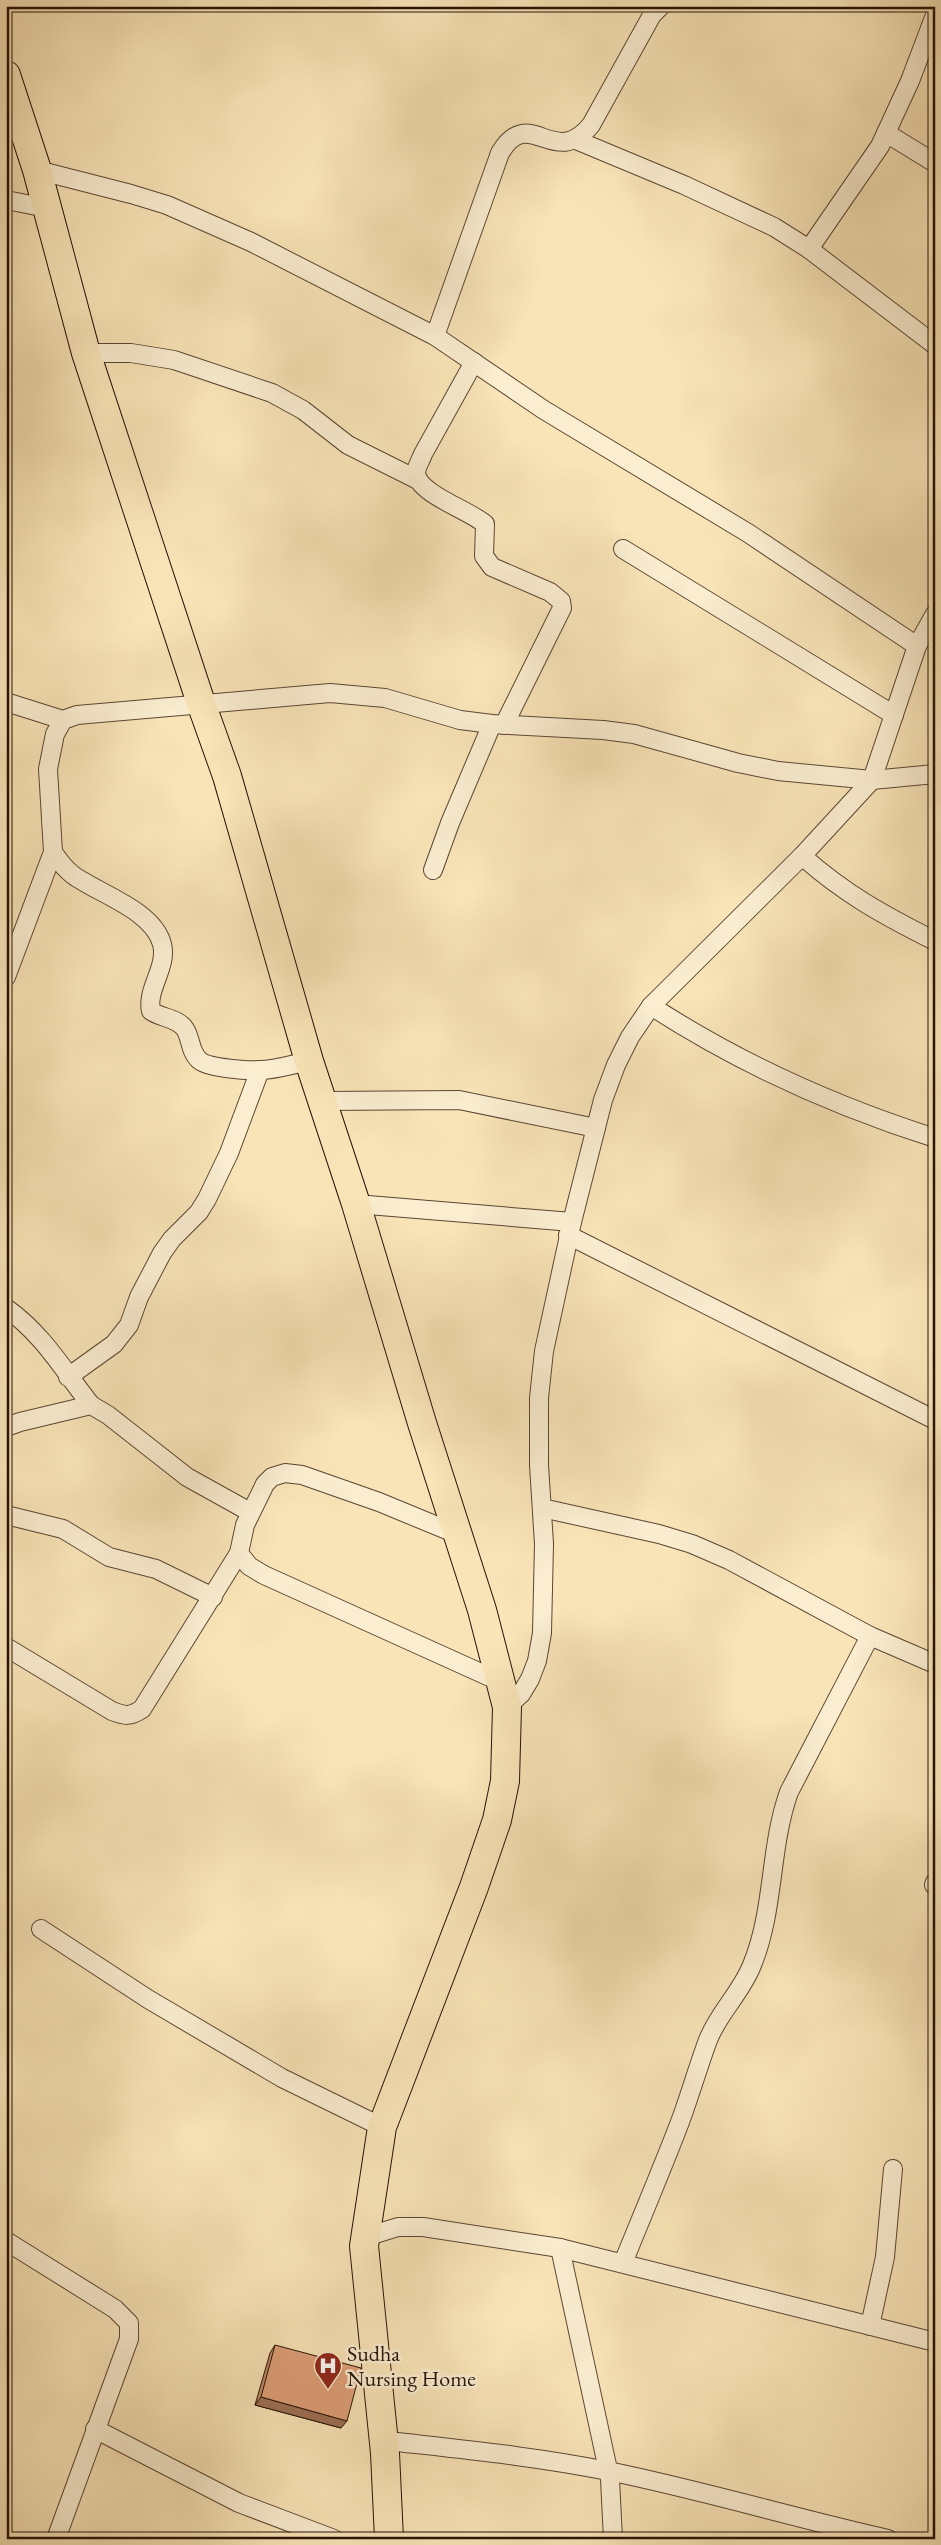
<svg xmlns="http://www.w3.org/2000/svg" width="941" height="2545" viewBox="0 0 941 2545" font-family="'EB Garamond',serif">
<rect width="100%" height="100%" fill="#f8e4b7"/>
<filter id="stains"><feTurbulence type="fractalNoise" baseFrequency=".004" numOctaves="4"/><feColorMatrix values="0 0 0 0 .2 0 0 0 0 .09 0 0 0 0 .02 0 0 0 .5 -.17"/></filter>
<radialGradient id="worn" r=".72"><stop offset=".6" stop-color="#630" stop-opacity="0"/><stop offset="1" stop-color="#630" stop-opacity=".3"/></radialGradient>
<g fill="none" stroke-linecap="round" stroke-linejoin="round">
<defs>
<g id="street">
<polyline points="886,133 935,163"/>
<polyline points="576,140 684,185 774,227 809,249 935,345"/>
<polyline points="37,170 131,194 167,205 251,242 435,336 544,410 748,533 917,646"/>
<polyline points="6,200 47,208"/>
<polyline points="809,249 880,146 910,81 935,15"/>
<path d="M435,336L500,153C530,103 553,171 591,125L652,15L661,6"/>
<polyline points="86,353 131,353 174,360 272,393 303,410 348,445 418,480"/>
<path d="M474,362L423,454C421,460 416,467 416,473C418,494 469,510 485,524L484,556L492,567L550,592L561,601L562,608L504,725"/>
<polyline points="623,549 894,715"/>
<polyline points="6,702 63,720"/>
<path d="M53,852C59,861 65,869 73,875C99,894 153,910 162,944C168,967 146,989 151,1011C161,1018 178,1018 185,1029C191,1038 190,1052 199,1060C207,1068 248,1071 259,1070C276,1070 293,1064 309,1061"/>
<path d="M802,856C845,894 883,915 935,941"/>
<polyline points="433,870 450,823 492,724"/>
<polyline points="6,977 53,852 48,769 55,734 63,720 77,715 330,693 385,698 460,720 492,724 603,730 634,734 738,763 778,771 872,780 935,774"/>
<path d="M651,1006C739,1063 834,1106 935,1138"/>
<polyline points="322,1101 459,1100 596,1128"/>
<polyline points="356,1204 572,1222"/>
<polyline points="568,1235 935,1420"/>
<path d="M6,1308C43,1334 64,1371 91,1405"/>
<polyline points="68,1377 114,1344 129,1325 139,1297 162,1253 172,1239 199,1212 207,1199 229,1153 260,1070"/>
<polyline points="6,1427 20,1422 91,1405 108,1415 187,1477 250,1512"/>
<polyline points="542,1508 659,1534 692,1544 729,1560 870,1636 935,1664"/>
<polyline points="6,1515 63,1529 109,1557 156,1569 213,1597"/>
<polyline points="459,1535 379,1502 302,1475 285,1473 272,1477 265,1484 245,1525 239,1553 249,1566 264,1575 503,1683"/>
<path d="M6,1647L112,1711C125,1716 130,1717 142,1709L239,1553"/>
<polyline points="507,1707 521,1694 530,1679 537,1661 542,1633 544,1544 539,1465 539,1398 544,1351 572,1222 603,1100 616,1065 630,1037 651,1006 802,856 872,780 917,646 935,614"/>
<polyline points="934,1885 935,1882"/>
<polyline points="41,1929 148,1999 282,2078 382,2127"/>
<polyline points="372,2235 398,2227 423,2227 560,2248 935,2342"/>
<polyline points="6,2241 115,2309 129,2323 129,2339 56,2539"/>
<polyline points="560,2248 610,2479 613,2539"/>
<path d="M623,2263C642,2216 662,2169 680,2122C690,2095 698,2067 708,2040C719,2012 741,1993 752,1965C775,1909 769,1848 789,1792L870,1636"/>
<polyline points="870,2326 885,2257 893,2169"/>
<polyline points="95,2429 239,2503 334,2539"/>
<path d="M397,2442C468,2450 538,2457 608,2471C702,2490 794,2518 888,2539"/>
</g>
<polyline id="primary" points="6,75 37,170 86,353 201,703 227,776 309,1061 356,1204 422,1423 482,1610 507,1707 505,1781 497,1820 474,1887 382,2127 364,2246 385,2453 389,2539"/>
</defs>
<use href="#street" stroke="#5b4632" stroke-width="20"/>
<use href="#primary" stroke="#271206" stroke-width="30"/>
<use href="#street" stroke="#faedd0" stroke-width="18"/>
<use href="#primary" stroke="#f8e4b7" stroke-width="28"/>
</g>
<polygon fill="#c08967" stroke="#271206" points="275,2345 341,2428 255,2405 270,2353"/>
<polygon fill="#9c6f54" stroke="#271206" points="261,2397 347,2421 341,2428 255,2405"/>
<polygon fill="#df9f78" stroke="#271206" points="275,2345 361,2368 347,2421 261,2397"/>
<defs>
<symbol id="hospital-pin" viewBox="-11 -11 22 30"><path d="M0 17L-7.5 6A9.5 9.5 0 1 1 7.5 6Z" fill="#8f2418" stroke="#faedd0"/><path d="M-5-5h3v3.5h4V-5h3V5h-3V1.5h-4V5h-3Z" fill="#fff"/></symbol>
</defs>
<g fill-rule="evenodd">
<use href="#hospital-pin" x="312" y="2350" width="32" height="43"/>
</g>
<g text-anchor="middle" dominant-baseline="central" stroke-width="5" stroke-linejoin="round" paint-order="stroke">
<g font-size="22" fill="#271206" stroke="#faedd0" text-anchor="start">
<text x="347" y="2353">Sudha<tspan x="347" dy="25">Nursing Home</tspan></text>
</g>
</g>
<rect width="941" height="2545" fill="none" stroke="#f8e4b7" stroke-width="25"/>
<rect x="8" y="8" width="926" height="2530" fill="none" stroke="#271206" stroke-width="2.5"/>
<rect x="12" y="12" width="916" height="2520" fill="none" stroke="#271206"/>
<rect width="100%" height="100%" filter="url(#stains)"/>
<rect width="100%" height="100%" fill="url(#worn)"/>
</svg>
